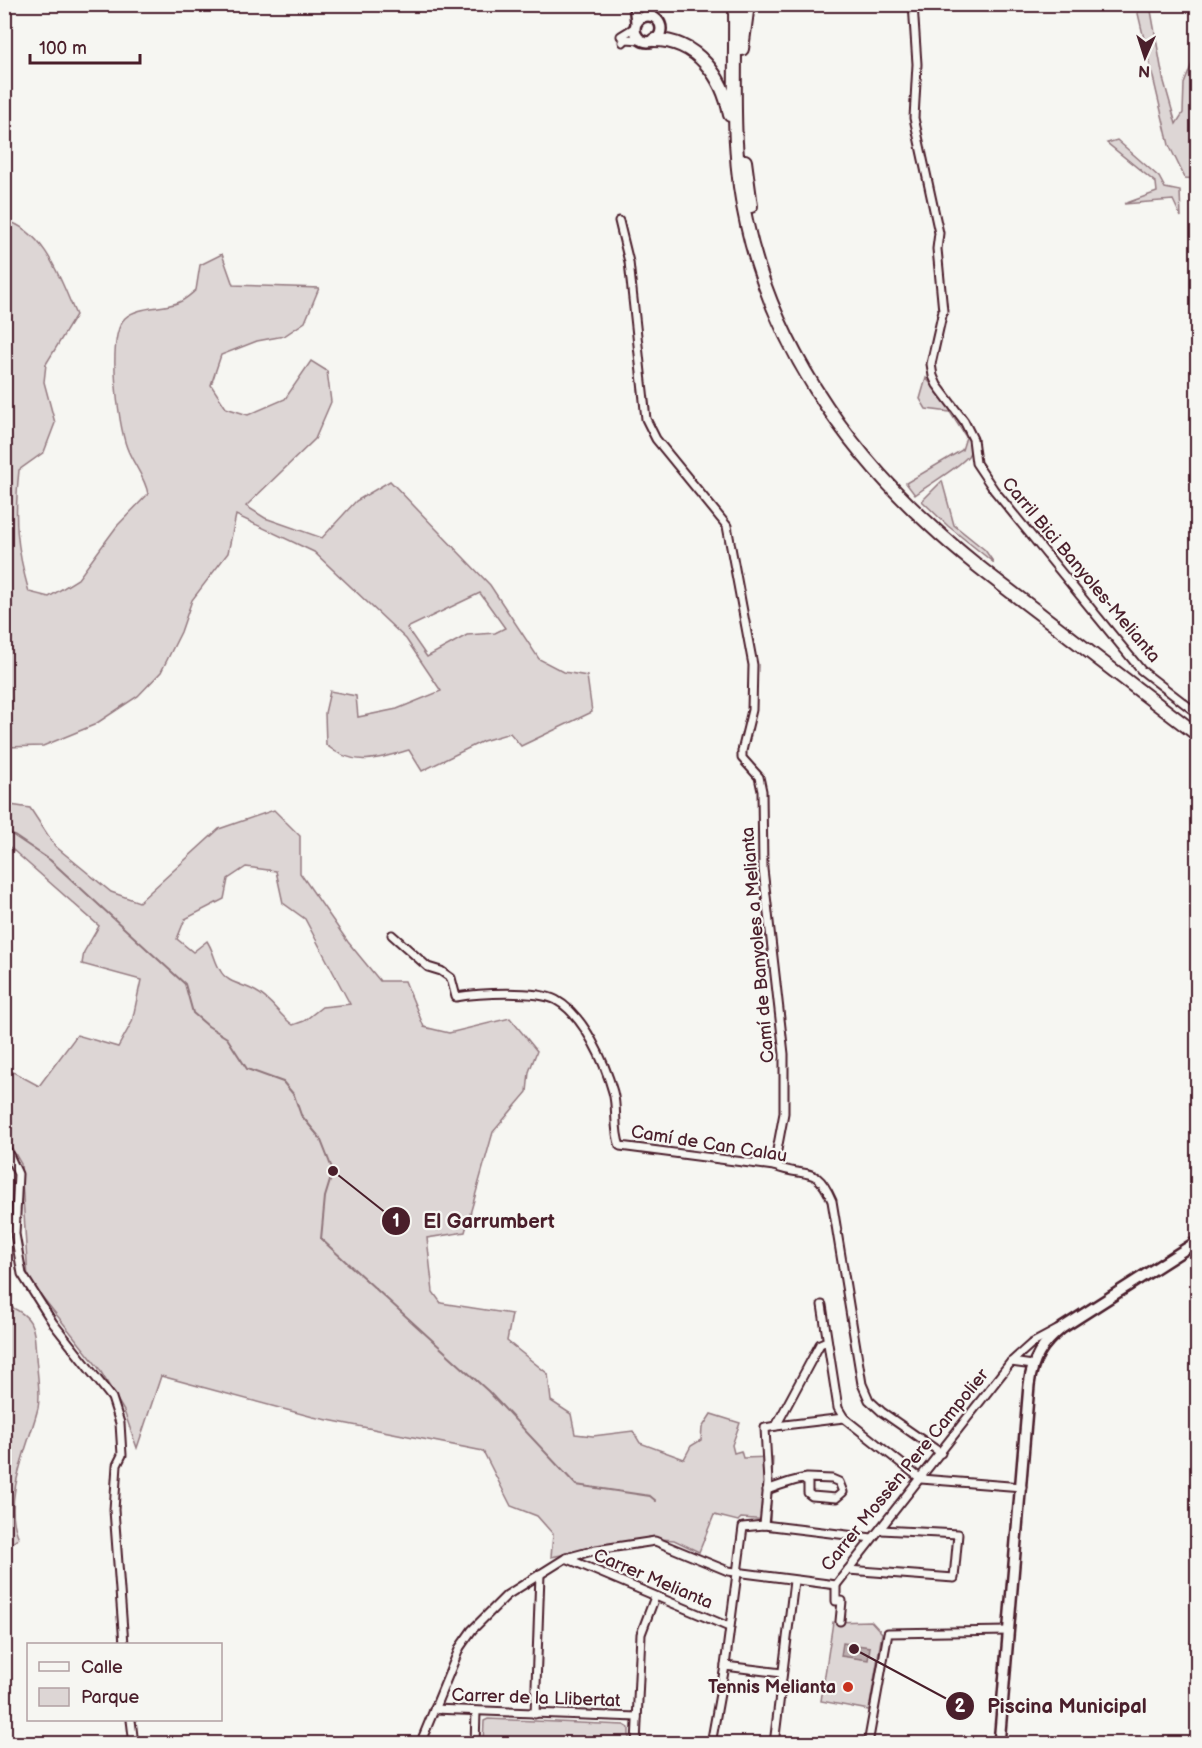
<svg xmlns="http://www.w3.org/2000/svg" width="1202" height="1748" viewBox="0 0 1202 1748" font-family="'Balsamiq Sans',sans-serif">
<rect width="100%" height="100%" fill="#f6f6f2"/>
<filter id="ink" filterUnits="userSpaceOnUse"><feTurbulence type="fractalNoise" baseFrequency=".0167" numOctaves="2"/><feDisplacementMap in="SourceGraphic" scale="12" xChannelSelector="R" yChannelSelector="G"/><feConvolveMatrix kernelMatrix="1 2 1 2 8 2 1 2 1" color-interpolation-filters="sRGB"/></filter>
<g filter="url(#ink)">
<g fill="#ddd6d5" stroke="#947a80" stroke-width="1.5" fill-rule="evenodd">
<polygon points="1136,5 1150,5 1163,78 1176,124 1183,113 1184,84 1197,51 1197,179 1185,178 1169,145"/>
<polygon points="1117,140 1159,177 1165,188 1180,191 1181,217 1173,200 1124,204 1157,192 1156,183 1107,143"/>
<path d="M5,220C46,232 60,279 76,315L46,364L44,382L55,423L44,452L19,470C14,518 16,546 29,592L49,597L78,579L117,526L148,494C145,477 133,464 127,448C118,424 106,336 125,318C138,306 161,309 177,303C184,301 190,295 196,290L200,265L222,254L233,285L319,288L305,322L284,336L257,341L221,355L211,385L226,408L248,415L285,399L311,361L327,371L331,402L315,439L246,506L265,518L322,538L356,501L390,481L490,585L539,659L564,672L587,676L592,712L521,746L510,733L483,741L422,771L409,750C377,759 354,768 326,745L325,713L330,691L356,696L358,717L397,709L441,691L406,639L314,552L236,515L228,553L192,600L181,632L161,672L138,696L94,725L43,746L5,747ZM480,593L505,628L495,633L467,635L427,657L407,628Z"/>
<path d="M926,378C938,393 983,436 968,456C957,469 929,484 915,495L906,483L962,450L966,437L950,412L926,409L920,399Z"/>
<polygon points="942,481 954,525 985,550 994,563 948,526 922,501"/>
<path d="M4,804L30,808L55,846L111,892L139,902L219,829L274,810L300,836V873L348,942L380,981H405L424,1027L449,1033L510,1018L537,1051L529,1072L527,1092L493,1132L465,1232L427,1238L433,1292L441,1303L512,1314L507,1341L548,1374L551,1401L571,1414L575,1434L593,1436L633,1431L640,1443L684,1459L691,1446L701,1440L702,1428L711,1414L740,1423L732,1445L734,1453L741,1451L743,1458L773,1457L770,1520L741,1518L738,1521L714,1515L699,1552L674,1540L648,1538L551,1557L553,1534L537,1516L511,1506L483,1451L313,1417L161,1376L137,1448L124,1411L98,1367L28,1279L21,1164L5,1136L4,1067L39,1086L77,1035L118,1047L132,1022L141,980L82,964L84,952L99,926L5,843ZM246,867L276,871L283,903L305,919L350,1004L322,1007L304,1021L293,1025C279,1015 271,999 255,991C244,984 227,984 220,970C214,960 214,952 207,941L193,952L177,939L185,919L224,899L228,879Z"/>
<path d="M4,1304C35,1316 34,1326 36,1357C37,1373 41,1393 38,1408C29,1445 1,1501 19,1538L5,1548Z"/>
<polygon points="871,1621 882,1633 869,1710 821,1701 833,1622"/>
<polygon points="488,1719 624,1725 629,1728 629,1743 483,1743 484,1721"/>
</g>
<polygon fill="#bbadae" stroke="#8e747a" stroke-width="1.5" points="843,1643 870,1647 868,1660 841,1656"/>
<g fill="none" stroke-linecap="round" stroke-linejoin="round">
<polyline stroke="#8e747a" stroke-width="2" points="4,829 50,860 185,984 193,1013 208,1026 227,1038 247,1069 283,1082 294,1095 301,1115 320,1138 333,1171 325,1197 321,1239 488,1391 576,1485 650,1496 656,1501"/>
<defs>
<g id="street">
<polyline points="913,4 917,64 914,118 939,233 937,249 943,311 931,364 933,376 937,385 964,421 973,439 976,463 994,490 1141,670 1198,714"/>
<polyline points="621,36 634,28"/>
<polyline points="623,42 626,39 641,40"/>
<polyline points="619,221 629,262 646,419 656,439 727,526 753,665 752,710 742,751 742,758 759,777 762,791 763,869 784,1054 784,1113 774,1166"/>
<path d="M392,935L428,967L441,971L451,978L456,997C478,993 537,990 556,1000C584,1015 605,1063 613,1092C618,1110 613,1128 620,1146L774,1166C807,1179 816,1163 832,1201L862,1384L869,1400L882,1412L941,1453"/>
<polyline points="4,1144 18,1174 15,1234 22,1274 53,1323 112,1398 120,1423 122,1455 117,1465 114,1510 124,1644"/>
<polyline points="822,1305 838,1408 844,1418 921,1479 1022,1487"/>
<polyline points="1011,1362 1033,1365"/>
<polyline points="776,1426 844,1418"/>
<path d="M767,1490C780,1485 793,1480 807,1478L832,1479L839,1482L843,1492L836,1498L812,1496L808,1493V1483L803,1479"/>
<polyline points="764,1525 768,1483 765,1428 776,1426 820,1344 827,1341"/>
<polyline points="566,1558 729,1627"/>
<polyline points="848,1570 954,1578 958,1534 881,1530"/>
<polyline points="836,1585 836,1601 842,1601 840,1621"/>
<polyline points="725,1666 782,1673"/>
<polyline points="434,1709 637,1717"/>
<polyline points="535,1714 540,1574"/>
<polyline points="131,1720 134,1744"/>
<polyline points="420,1744 460,1647 472,1630 507,1595 566,1558 596,1550 655,1541 728,1571 836,1585 1011,1362 1031,1344 1057,1330"/>
<polyline points="475,1744 476,1712"/>
<polyline points="636,1744 641,1634 655,1597"/>
<polyline points="711,1744 725,1666 743,1527 764,1525 872,1538"/>
<polyline points="774,1744 794,1581"/>
<polyline points="868,1744 888,1633 1009,1631"/>
</g>
<g id="secondary">
<polyline points="634,4 636,22"/>
<circle cx="648" cy="29" r="13"/>
<path d="M999,1744L1029,1385C1032,1360 1042,1344 1062,1328L1198,1241"/>
</g>
<g id="highway">
<path d="M735,4C736,78 730,153 747,225C773,341 842,445 929,524C965,558 1005,587 1044,617C1095,656 1146,696 1198,735"/>
<path d="M654,40C697,40 723,77 730,115"/>
<polyline points="742,49 748,4"/>
<polyline points="745,161 751,206"/>
</g>
</defs>
<use href="#street" stroke="#4a1f2b" stroke-width="11"/>
<use href="#secondary" stroke="#4a1f2b" stroke-width="14"/>
<use href="#highway" stroke="#4a1f2b" stroke-width="16"/>
<use href="#street" stroke="#f6f6f2" stroke-width="7"/>
<use href="#secondary" stroke="#f6f6f2" stroke-width="9"/>
<use href="#highway" stroke="#f6f6f2" stroke-width="12"/>
</g>
</g>
<circle fill="#c8321e" stroke="#f6f6f2" stroke-width="2" cx="848" cy="1687" r="6"/>
<g text-anchor="middle" dominant-baseline="central" stroke-width="4.5" stroke-linejoin="round" paint-order="stroke">
<g font-size="18" fill="#4a1f2b" stroke="#f6f6f2">
<text transform="translate(1081 570) rotate(50)">Carril Bici Banyoles-Melianta</text>
<text transform="translate(758 945) rotate(-95)">Camí de Banyoles a Melianta</text>
<text transform="translate(709 1144) rotate(9)">Camí de Can Calau</text>
<text transform="translate(905 1470) rotate(-51)">Carrer Mossèn Pere Campolier</text>
<text transform="translate(653 1579) rotate(23)">Carrer Melianta</text>
<text transform="translate(536 1698) rotate(2)">Carrer de la Llibertat</text>
</g>
<g font-size="18" font-weight="bold" fill="#4a1f2b" stroke="#f6f6f2" text-anchor="end">
<text x="836" y="1687">Tennis Melianta</text>
</g>
</g>
<path fill="none" stroke="#4a1f2b" stroke-width="2" d="M333 1171L396 1221M854 1649L960 1706"/>
<g fill="#4a1f2b" stroke="#f6f6f2" stroke-width="2">
<circle cx="333" cy="1171" r="6"/>
<circle cx="854" cy="1649" r="6"/>
<circle cx="396" cy="1221" r="15"/>
<circle cx="960" cy="1706" r="15"/>
</g>
<g font-size="18" text-anchor="middle" font-weight="bold" fill="#fff">
<text x="396" y="1227">1</text>
<text x="960" y="1712">2</text>
</g>
<g font-size="20" text-anchor="middle" font-weight="bold" fill="#4a1f2b" stroke="#f6f6f2" stroke-width="4.5" stroke-linejoin="round" paint-order="stroke">
<text x="489" y="1228">El Garrumbert</text>
<text x="1067" y="1713">Piscina Municipal</text>
</g>
<rect width="1202" height="1748" fill="none" stroke="#f6f6f2" stroke-width="24"/>
<rect x="12" y="12" width="1178" height="1724" fill="none" stroke="#4a1f2b" stroke-width="2" filter="url(#ink)"/>
<rect x="27" y="1643" width="195" height="78" fill="#f6f6f2" stroke="#b1a0a2" stroke-width="1.5"/>
<rect x="39" y="1662" width="30" height="9" fill="#f6f6f2" stroke="#b1a0a2" stroke-width="1.5"/>
<text x="81" y="1673" font-size="18" fill="#4a1f2b">Calle</text>
<rect x="39" y="1688" width="30" height="18" fill="#ddd6d5" stroke="#b1a0a2" stroke-width="1.5"/>
<text x="81" y="1703" font-size="18" fill="#4a1f2b">Parque</text>
<g transform="translate(1145 57) rotate(183)" stroke="#f6f6f2" stroke-width="4.5" paint-order="stroke">
<path d="M0-4.5L10 22L0 15L-10 22Z" fill="#4a1f2b"/>
<text y="-9" font-size="16" font-weight="bold" text-anchor="middle" fill="#4a1f2b">N</text>
</g>
<path d="M30 54v9h110v-9" fill="none" stroke="#4a1f2b" stroke-width="3"/>
<text x="39" y="54" font-size="18" fill="#4a1f2b" stroke="#f6f6f2" stroke-width="4.5" paint-order="stroke">100 m</text>
</svg>
